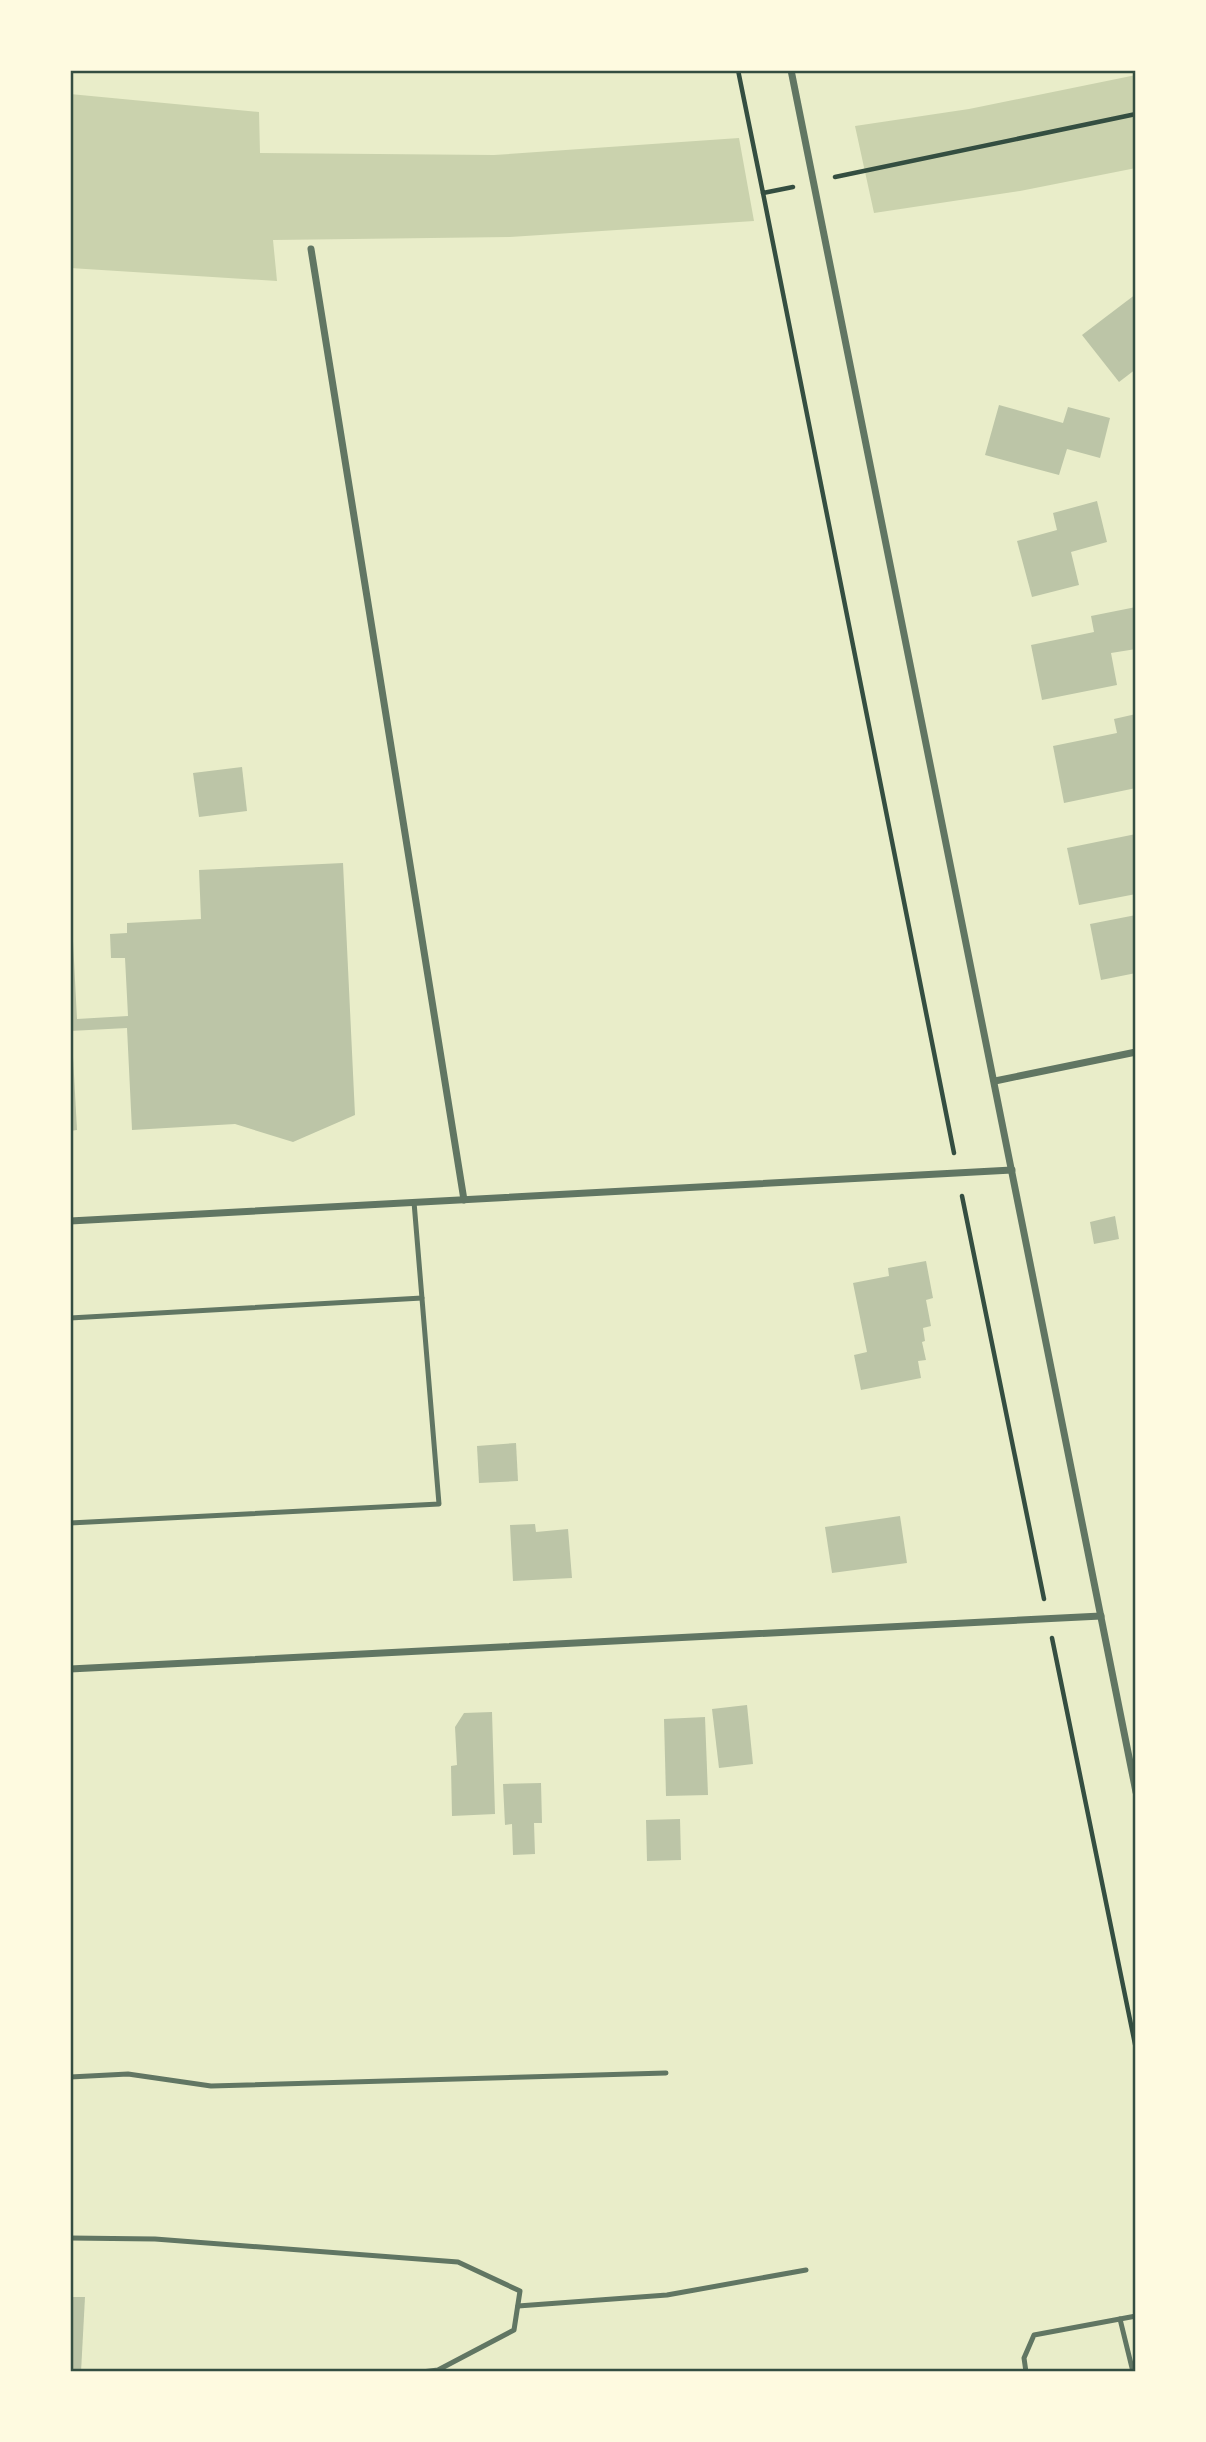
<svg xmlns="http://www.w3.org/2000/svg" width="1206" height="2442" viewBox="0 0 1206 2442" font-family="Raleway,sans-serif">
<rect width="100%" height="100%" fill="#e9edc9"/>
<g fill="#cad2ad">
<polygon points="1136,75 1136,168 1020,191 874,213 855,126 969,109"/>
<polygon points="70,94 259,112 260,153 494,155 739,138 754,221 510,237 273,240 277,281 70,268"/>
</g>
<g fill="#bcc5a7">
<polygon points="1136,294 1136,369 1119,382 1082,335"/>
<polygon points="999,405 1063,423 1068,407 1110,418 1100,458 1067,449 1059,475 985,455"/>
<polygon points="1097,501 1107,542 1071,552 1079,585 1032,597 1017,541 1057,530 1053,513"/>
<polygon points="1136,607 1136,649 1111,653 1117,685 1042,700 1031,645 1094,632 1091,616"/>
<polygon points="1136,714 1136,788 1064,803 1053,746 1117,733 1114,719"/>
<polygon points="242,767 247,811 199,817 193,773"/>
<polygon points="1136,834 1136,894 1079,905 1067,848"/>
<polygon points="343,863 355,1115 293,1142 235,1124 132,1130 127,1028 70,1031 70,942 73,941 77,1019 128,1016 125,958 111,958 110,934 127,933 127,923 201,919 199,870"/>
<polygon points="1136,915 1136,973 1101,980 1090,924"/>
<polygon points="70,1038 72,1038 77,1130 70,1131"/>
<polygon points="1115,1216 1119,1239 1094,1244 1090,1222"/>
<polygon points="926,1261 933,1298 926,1300 931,1326 923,1328 925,1341 922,1342 926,1360 918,1361 921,1378 861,1390 854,1355 867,1352 853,1283 889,1276 888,1268"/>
<polygon points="516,1443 518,1481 479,1483 477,1446"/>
<polygon points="900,1516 907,1563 832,1573 825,1527"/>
<polygon points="535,1524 536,1532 568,1529 572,1578 513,1581 510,1525"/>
<polygon points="747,1705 753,1764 719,1768 712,1709"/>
<polygon points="492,1712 495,1814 452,1816 451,1766 457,1765 455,1727 464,1713"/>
<polygon points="705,1717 708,1795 666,1796 664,1719"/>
<polygon points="541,1783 542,1823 534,1823 535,1854 513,1855 512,1824 505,1825 503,1784"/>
<polygon points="680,1819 681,1860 647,1861 646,1820"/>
<polygon points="70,2297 85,2297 81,2372 70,2372"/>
</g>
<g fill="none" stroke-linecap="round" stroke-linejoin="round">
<g stroke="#344e41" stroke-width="4.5">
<polyline points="738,70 763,193 793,187"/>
<polyline points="835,177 1136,114"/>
<polyline points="763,193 954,1153"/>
<polyline points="962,1196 1044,1599"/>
<polyline points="1052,1638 1136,2049"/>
</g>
<g stroke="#617663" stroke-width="5">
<polyline points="70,1318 422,1298"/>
<polyline points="70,1523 439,1504 414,1202"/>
<polyline points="70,2077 128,2074 211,2086 666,2073"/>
<polyline points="70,2238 155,2239 458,2262 520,2291 514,2330 438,2370 422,2372"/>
<polyline points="518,2306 667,2295 806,2270"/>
<polyline points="1120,2319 1133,2372"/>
<polyline points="1026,2372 1024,2358 1034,2335 1136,2316"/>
</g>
<g stroke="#617663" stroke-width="7">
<polyline points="791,70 1136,1792"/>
<polyline points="311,249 464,1200"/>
<polyline points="995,1081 1136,1052"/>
<polyline points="70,1221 1012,1170"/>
<polyline points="70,1669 1101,1616"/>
</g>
</g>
<rect width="1206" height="2442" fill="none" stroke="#fefae0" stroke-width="144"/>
<rect x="72" y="72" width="1062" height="2298" fill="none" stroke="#344e41" stroke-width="2.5"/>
</svg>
